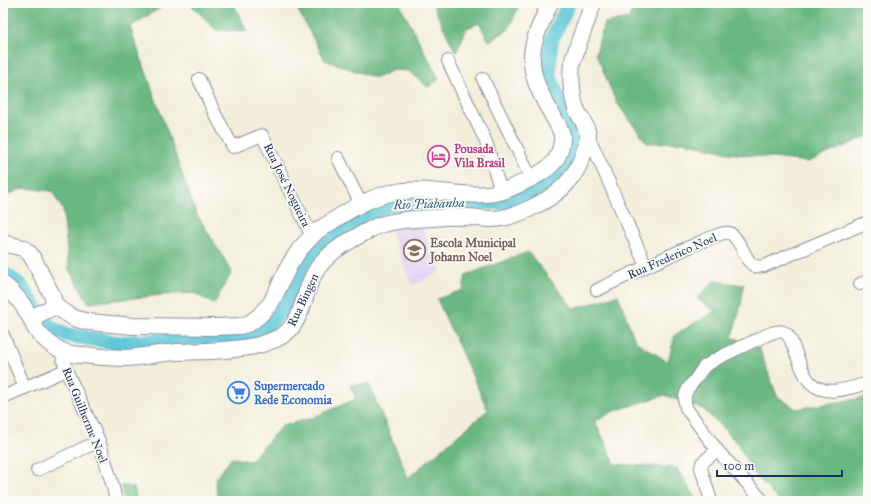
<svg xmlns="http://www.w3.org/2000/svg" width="871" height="504" viewBox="0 0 871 504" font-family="'IM FELL Great Primer',serif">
<rect width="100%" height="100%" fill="#fdfcf7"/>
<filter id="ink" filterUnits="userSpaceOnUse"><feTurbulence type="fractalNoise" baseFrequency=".025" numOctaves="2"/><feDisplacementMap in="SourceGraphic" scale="8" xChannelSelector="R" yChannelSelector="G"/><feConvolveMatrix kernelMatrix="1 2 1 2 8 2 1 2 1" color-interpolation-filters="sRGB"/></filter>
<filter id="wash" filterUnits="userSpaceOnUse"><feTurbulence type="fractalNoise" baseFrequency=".012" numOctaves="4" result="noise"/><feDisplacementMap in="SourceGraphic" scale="16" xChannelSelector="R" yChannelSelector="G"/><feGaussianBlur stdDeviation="0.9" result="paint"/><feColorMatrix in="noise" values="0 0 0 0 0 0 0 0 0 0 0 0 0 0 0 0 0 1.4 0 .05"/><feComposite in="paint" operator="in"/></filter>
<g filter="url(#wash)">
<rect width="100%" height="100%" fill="#f2eeda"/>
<polygon fill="#e0d4f4" points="421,224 441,272 412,285 389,228"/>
<g fill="#6bb881" stroke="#437470">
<polygon points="10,3 168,3 130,27 196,213 232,272 214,304 194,293 161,295 89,303 69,270 63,210 52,191 23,188 3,197 3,9"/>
<polygon points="189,3 233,3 247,31 216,30"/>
<polygon points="294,3 399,3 439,79 428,87 409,71 393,70 376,78 325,60"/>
<polygon points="432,3 520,3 508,30 489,41 479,23 467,28 456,53"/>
<polygon points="634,3 868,3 868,136 808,162 729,153 685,142 647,143 616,102 596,53 604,23 629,19"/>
<polygon points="528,252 574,309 618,295 635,341 668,362 675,335 715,311 697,299 714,281 744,285 741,305 732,337 759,348 777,396 796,409 868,397 868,501 779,501 751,470 738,444 703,409 665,395 614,411 595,421 615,464 677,468 698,501 218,501 215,479 232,458 250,461 282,426 312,418 356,399 350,385 369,384 408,478 488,410 437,299 463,290 466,275"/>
<polygon points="121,485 134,488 137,501 124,501"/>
</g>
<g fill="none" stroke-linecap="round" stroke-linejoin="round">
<polyline stroke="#5cc6d6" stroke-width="15" points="3,273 20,285 46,323 57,331 68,335 119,343 245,335 265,327 281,311 296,282 305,259 338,231 387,205 512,202 541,187 566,165 571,139 549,73 551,41 569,3"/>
</g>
</g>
<g filter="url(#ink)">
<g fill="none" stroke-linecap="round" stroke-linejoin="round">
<defs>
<g id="minor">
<polyline points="448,61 486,142 501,192"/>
<polyline points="199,79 215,114 233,147 262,135 312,236"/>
<polyline points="483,79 519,153 531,179"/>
<polyline points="588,135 646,266"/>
<polyline points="338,158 361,204"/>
<polyline points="860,284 868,281"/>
<path d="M597,290C627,275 658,261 689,247C697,244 722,231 729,233C736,235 745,254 748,260C754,267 756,267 764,266L868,222"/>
<polyline points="3,335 25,388"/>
<polyline points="63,352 63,360 66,370 99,441 112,483 116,501"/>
<polyline points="3,397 66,370"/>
<polyline points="37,470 99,441"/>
<polyline points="711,501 701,468 702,463 717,450"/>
<path d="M763,501L717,450L686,408C683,396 686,390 694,381C698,376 701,370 705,366C708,364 711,363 713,361C725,354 739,348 752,342C759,339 775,329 783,332C788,333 790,339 792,343C796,353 803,375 810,382C825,398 850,388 868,383"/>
</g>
<g id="major">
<path d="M3,243L23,248L30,254L35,262L41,274L52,295L55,306L74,318L88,322L134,326L215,327L240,326L250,323L259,316L271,303L290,264L300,249L312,236L317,231C341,216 366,197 395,192C430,186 466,200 500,192C511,189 524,182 534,177C544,171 555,165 559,153C561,147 563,142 562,135C561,129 556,122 553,116C543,99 531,78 532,57C532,40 543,19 550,3"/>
<path d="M3,284C15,293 23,304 30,317C33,322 34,328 38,332C44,339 53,347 62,351C68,354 76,355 83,355C97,357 112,358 126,358C143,357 160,353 177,352C203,351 234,351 259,345C269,342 282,338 289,330C301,318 304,298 310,283C318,260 338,247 358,236C364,233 371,229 377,226C395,220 414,219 432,218C444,217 455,216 467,217C475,217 484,219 493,219C517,218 557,198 571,178C578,170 588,145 588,135C587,126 581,118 577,111C572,100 570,76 572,64C573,59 576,53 577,48C582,33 588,18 593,3"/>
<polyline points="31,318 55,306"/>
</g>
</defs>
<use href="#minor" stroke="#868e9c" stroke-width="14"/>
<use href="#major" stroke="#868e9c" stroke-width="18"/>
<use href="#minor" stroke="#fff" stroke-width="12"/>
<use href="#major" stroke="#fff" stroke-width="16"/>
</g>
</g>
<defs>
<symbol id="hotel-ring" viewBox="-11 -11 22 22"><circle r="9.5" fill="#fdfcf7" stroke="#d1479c" stroke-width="1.5"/><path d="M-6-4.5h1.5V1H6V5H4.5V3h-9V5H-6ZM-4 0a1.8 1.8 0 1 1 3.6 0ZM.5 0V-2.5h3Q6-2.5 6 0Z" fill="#d1479c"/></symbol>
<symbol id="school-ring" viewBox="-11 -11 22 22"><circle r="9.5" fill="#fdfcf7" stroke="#8d6e63" stroke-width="1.5"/><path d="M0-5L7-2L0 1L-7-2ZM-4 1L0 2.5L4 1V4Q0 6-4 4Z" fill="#8d6e63"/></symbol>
<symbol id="supermarket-ring" viewBox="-11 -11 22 22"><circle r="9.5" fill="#fdfcf7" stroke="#3f7fe0" stroke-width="1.5"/><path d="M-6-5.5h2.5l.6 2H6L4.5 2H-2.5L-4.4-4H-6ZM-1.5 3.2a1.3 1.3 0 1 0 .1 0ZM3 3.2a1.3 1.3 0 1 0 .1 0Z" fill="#3f7fe0"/></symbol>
</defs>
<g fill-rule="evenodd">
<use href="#hotel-ring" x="426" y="144" width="25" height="25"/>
<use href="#school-ring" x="402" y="238" width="25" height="25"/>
<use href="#supermarket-ring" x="226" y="380" width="25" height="25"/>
</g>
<g text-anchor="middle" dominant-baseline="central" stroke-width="3.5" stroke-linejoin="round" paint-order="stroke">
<g font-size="12" font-weight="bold" fill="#b23c85" stroke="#fdfcf7" text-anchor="start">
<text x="454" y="149">Pousada<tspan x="454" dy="14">Vila Brasil</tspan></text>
</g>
<g font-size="12" fill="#1b2f5e" stroke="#fdfcf7">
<text transform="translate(287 185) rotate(64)">Rua José Nogueira</text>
<text transform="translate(672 256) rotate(-24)">Rua Frederico Noel</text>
<text transform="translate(303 300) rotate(-65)">Rua Bingen</text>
<text transform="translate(85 415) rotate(68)">Rua Guilherme Noel</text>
</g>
<g font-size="12" font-weight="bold" fill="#785e54" stroke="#fdfcf7" text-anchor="start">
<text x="430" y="243">Escola Municipal<tspan x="430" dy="14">Johann Noel</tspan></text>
</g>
<g font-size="12" font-weight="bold" fill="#366cbe" stroke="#fdfcf7" text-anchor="start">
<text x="254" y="386">Supermercado<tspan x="254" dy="14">Rede Economia</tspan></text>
</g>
<g font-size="13" font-style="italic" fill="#2e5c82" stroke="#fdfcf7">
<text transform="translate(429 204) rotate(-2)">Rio Piabanha</text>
</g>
</g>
<rect width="871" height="504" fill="none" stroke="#fdfcf7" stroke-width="16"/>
<path d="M717 470v6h125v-6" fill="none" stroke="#1b2f5e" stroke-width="2"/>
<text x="723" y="470" font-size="12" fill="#1b2f5e" stroke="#fdfcf7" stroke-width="3" paint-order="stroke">100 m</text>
</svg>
